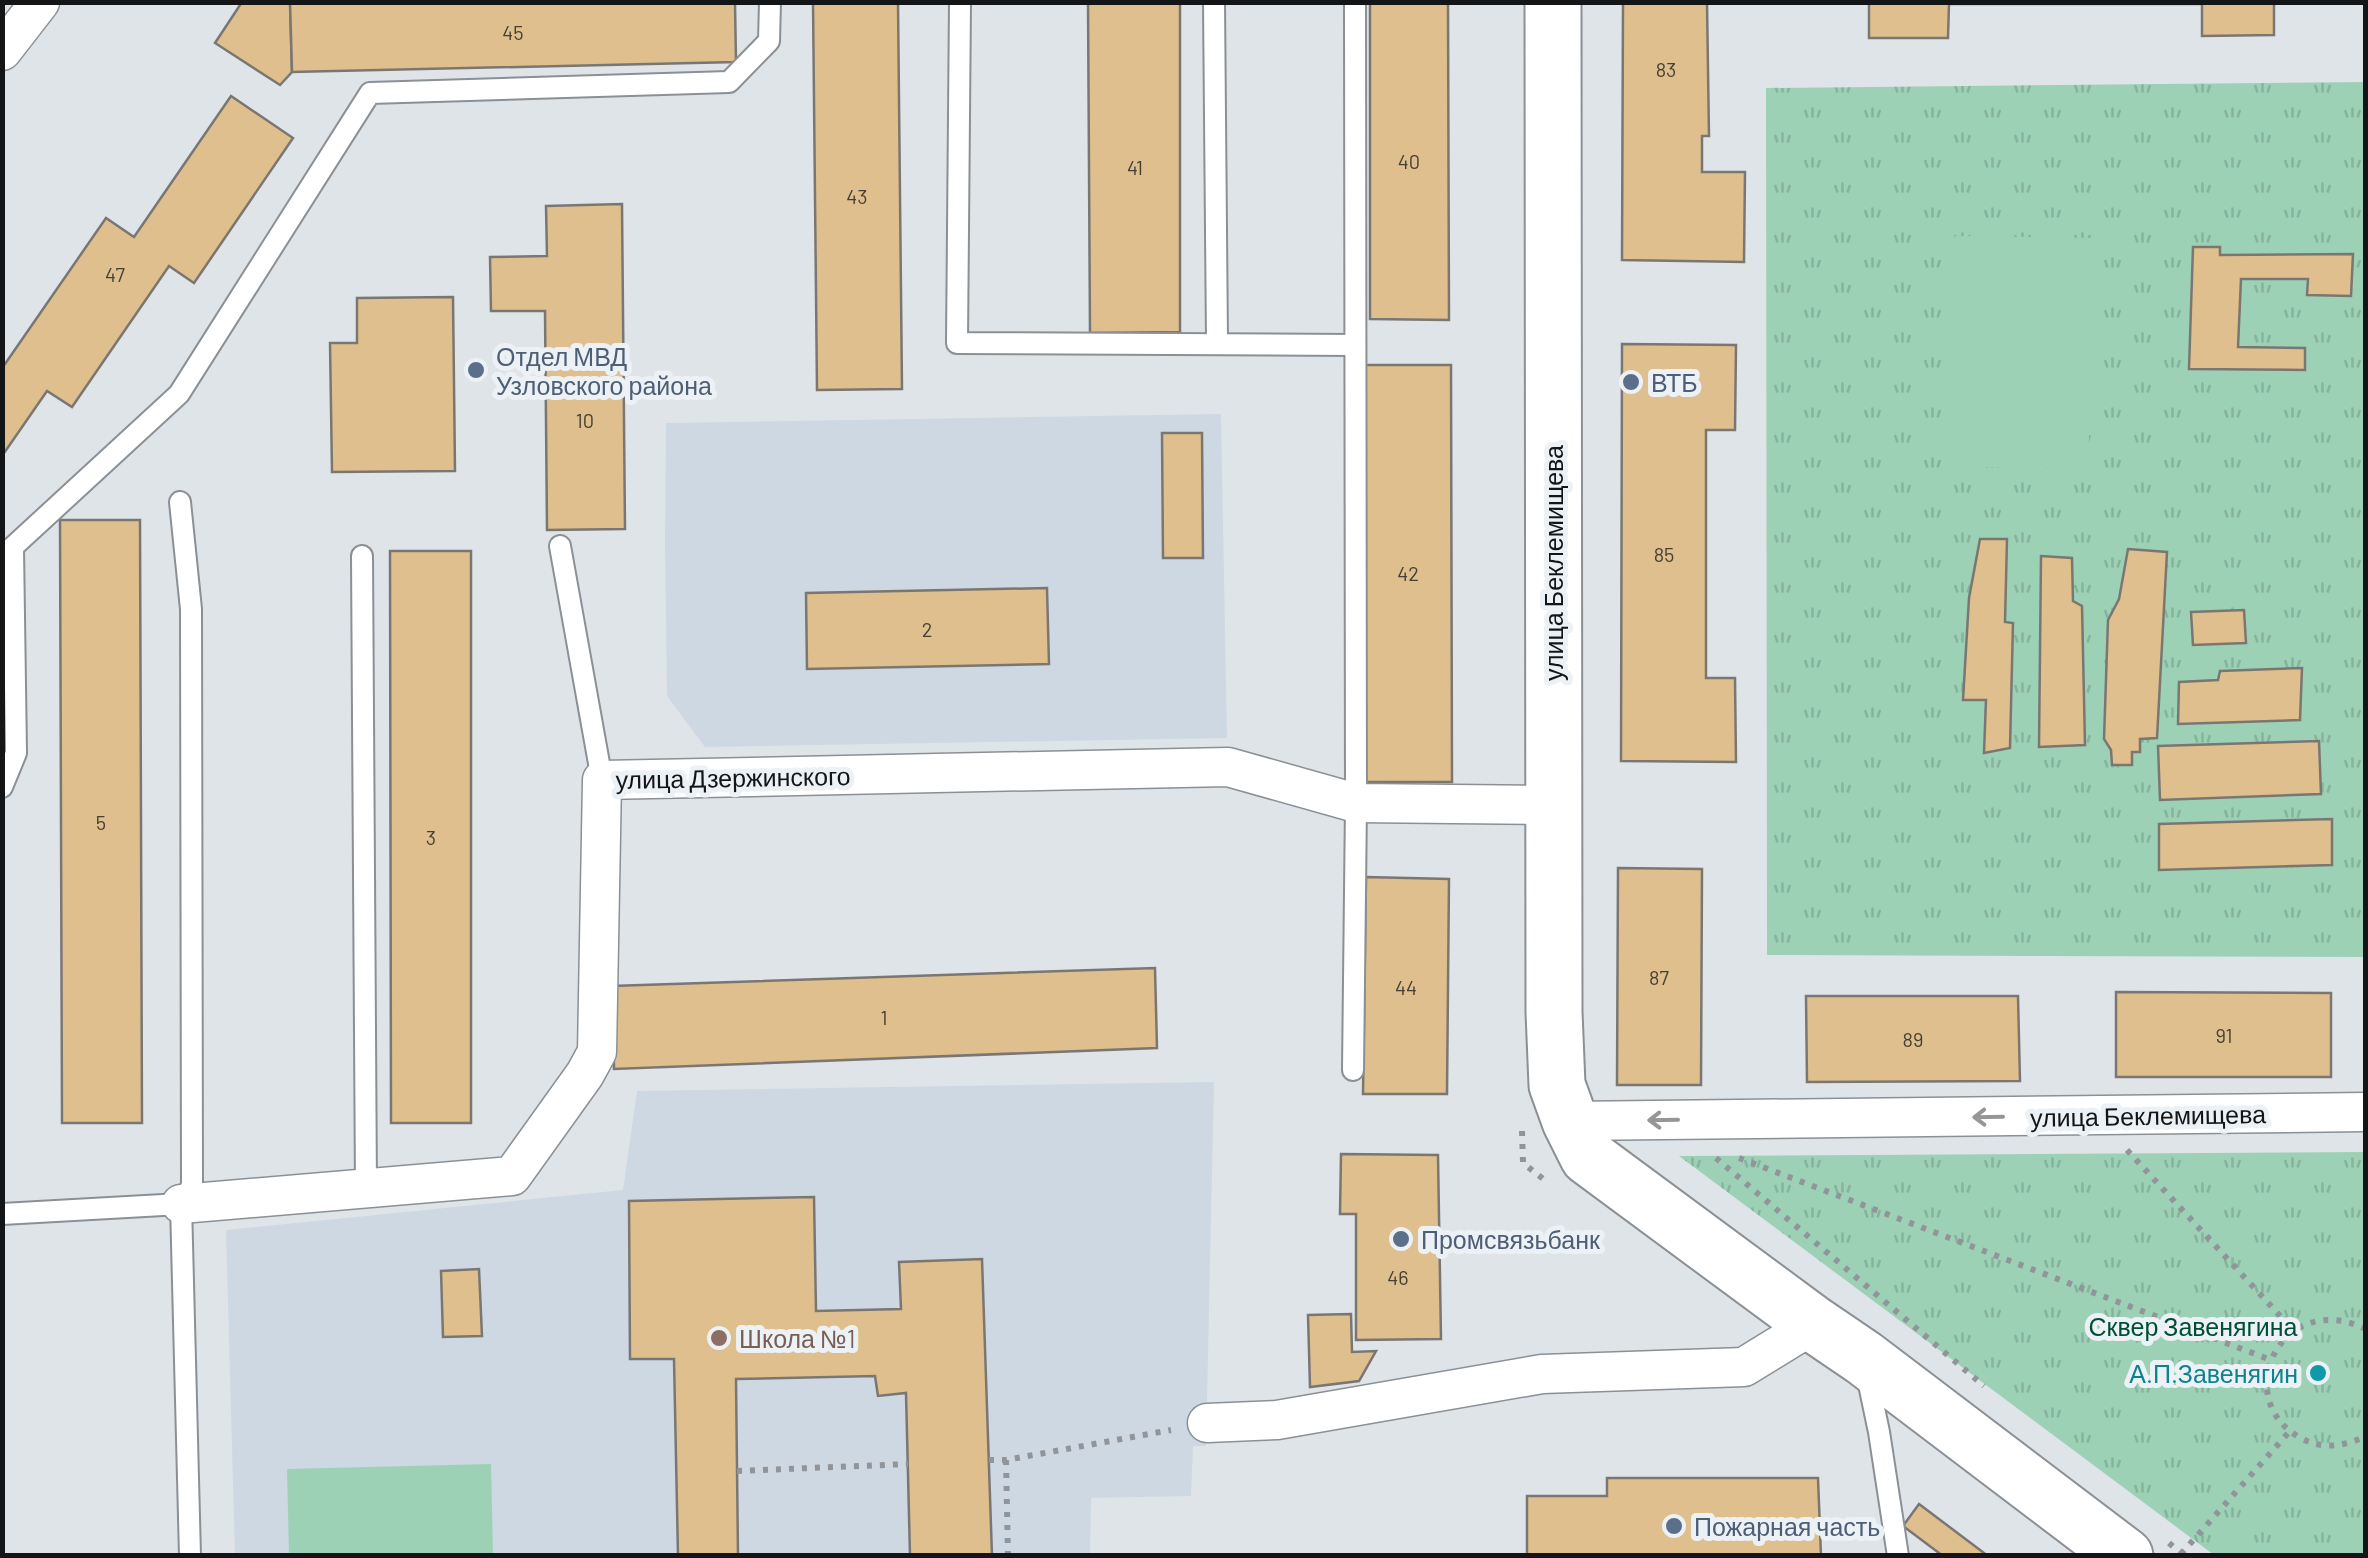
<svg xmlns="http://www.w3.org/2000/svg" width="2368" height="1558" viewBox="0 0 2368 1558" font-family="Barlow,sans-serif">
<defs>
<pattern id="grass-tufts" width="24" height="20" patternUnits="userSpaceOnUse" patternTransform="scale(2.5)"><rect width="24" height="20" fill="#9dd1b6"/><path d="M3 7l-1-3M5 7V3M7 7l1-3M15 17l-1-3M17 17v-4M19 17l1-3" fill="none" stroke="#86b39c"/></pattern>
</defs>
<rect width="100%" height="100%" fill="#dfe4e9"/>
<g fill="#cdd8e3">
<polygon points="1221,414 1227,738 705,747 667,696 665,545 666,423"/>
<polygon points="1214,1082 1206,1446 1193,1446 1191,1496 1091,1498 1090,1555 235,1555 226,1230 623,1190 637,1091"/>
</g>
<g fill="url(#grass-tufts)">
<polygon points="2365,82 2365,957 1767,955 1766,88"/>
<polygon points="2365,1152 2365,1556 2214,1555 1679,1156"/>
</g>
<g fill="#9dd1b6">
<polygon points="1955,236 2096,238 2088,468 1947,467"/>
<polygon points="491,1464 493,1555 289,1555 287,1469"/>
</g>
<g fill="#dfbf8d" stroke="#7a7772" stroke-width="2.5">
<polygon points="242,2 290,2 292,72 280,85 215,43"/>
<polygon points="290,2 735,2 736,62 292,72"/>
<polygon points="813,2 898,2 902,389 817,390"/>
<polygon points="1088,2 1180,2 1180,332 1090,333"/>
<polygon points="1370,2 1448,2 1449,320 1370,319"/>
<polygon points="1623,2 1707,2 1709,136 1702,136 1702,172 1745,172 1744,262 1622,260"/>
<polygon points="1869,2 2274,2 2274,35 2202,36 2202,4 1949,4 1948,38 1869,38"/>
<polygon points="231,96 293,138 194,283 169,266 72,407 47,391 2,456 2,362 5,364 106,218 134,237"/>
<polygon points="622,204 625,529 547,530 545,311 491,311 490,257 547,256 546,206"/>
<polygon points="2193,247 2220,247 2220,255 2353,254 2351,296 2307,295 2308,279 2241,279 2238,347 2305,348 2305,370 2189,369"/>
<polygon points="453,297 455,471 332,472 330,343 357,343 357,298"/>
<polygon points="1622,344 1736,345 1735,430 1706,430 1706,678 1735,678 1736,762 1621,761"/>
<polygon points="1364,365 1451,365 1452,782 1365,782"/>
<polygon points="1162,433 1202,433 1203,558 1163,558"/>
<polygon points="60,520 140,520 142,1123 62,1123"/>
<polygon points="1980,539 2007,539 2005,622 2013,623 2010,748 1984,753 1986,700 1963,700 1969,598"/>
<polygon points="2128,549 2167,552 2157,738 2140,739 2140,752 2132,752 2132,765 2112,765 2111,750 2104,739 2108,620 2119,599"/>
<polygon points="390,551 471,551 471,1123 391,1123"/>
<polygon points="2041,556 2072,558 2073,601 2082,606 2085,745 2039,747"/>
<polygon points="1047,588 1049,664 807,669 806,593"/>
<polygon points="2244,610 2246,643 2193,645 2191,612"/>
<polygon points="2302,668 2300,720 2178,724 2179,682 2218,680 2220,671"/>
<polygon points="2319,741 2321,794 2160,800 2158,746"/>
<polygon points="2332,819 2332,865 2159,870 2159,824"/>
<polygon points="1618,868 1702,869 1701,1085 1617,1085"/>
<polygon points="1366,877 1449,879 1447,1094 1363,1094"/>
<polygon points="1155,968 1157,1048 614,1069 612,986"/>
<polygon points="2116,992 2331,993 2331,1077 2116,1077"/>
<polygon points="1806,996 2018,996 2020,1081 1807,1082"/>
<polygon points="1341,1154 1438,1155 1441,1339 1356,1340 1356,1214 1340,1214"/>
<polygon points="814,1197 816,1311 901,1309 899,1262 982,1259 992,1556 910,1556 906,1393 878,1396 875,1376 736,1379 738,1556 678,1556 674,1359 630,1359 629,1201"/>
<polygon points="479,1269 482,1336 443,1337 441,1271"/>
<polygon points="1351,1314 1352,1352 1376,1351 1359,1381 1310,1387 1308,1315"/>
<polygon points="1607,1478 1818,1478 1821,1556 1527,1556 1527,1496 1607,1496"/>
<polygon points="1919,1504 1988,1556 1943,1556 1903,1526"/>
</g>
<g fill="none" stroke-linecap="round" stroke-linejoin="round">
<defs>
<g id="service">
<polyline points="960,2 957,343 1355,345"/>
<polyline points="1214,2 1217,343"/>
<polyline points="180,502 191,609 192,1186 181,1204 190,1556"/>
<polyline points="560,546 602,780"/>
<polyline points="362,556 366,1190"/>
<polyline points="2,557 179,394 370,93 729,82 769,41 770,2"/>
<polyline points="2,787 16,753 13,548"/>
<polyline points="1353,1070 1356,803 1355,2"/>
<polyline points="2,1214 181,1204"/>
<polyline points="1867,1375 1879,1432 1898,1556"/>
</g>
<g id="minor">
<polyline points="2,51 40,2"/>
<polyline points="1570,1121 2366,1112"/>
<polyline points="181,1204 512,1176 585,1074 597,1052 602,780 1228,767 1356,803 1553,805"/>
<polyline points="1207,1423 1277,1420 1542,1374 1744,1367 1814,1324"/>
</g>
<polyline id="secondary" points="1553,2 1554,1012 1557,1085 1570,1121 1588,1157 1814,1324 1864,1358 2125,1556"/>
</defs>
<use href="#service" stroke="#8b9095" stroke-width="24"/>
<use href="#minor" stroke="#8b9095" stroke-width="41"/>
<use href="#secondary" stroke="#8b9095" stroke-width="59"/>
<g stroke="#919599" stroke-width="6" stroke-dasharray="5 8" stroke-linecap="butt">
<polyline points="1522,1131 1523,1163 1547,1182"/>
<polyline points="2127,1150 2294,1331"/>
<polyline points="1716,1158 1984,1386"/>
<polyline points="1739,1158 2271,1360"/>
<path d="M2366,1329C2281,1288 2230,1398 2299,1437C2321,1450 2343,1447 2366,1436"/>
<polyline points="989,1460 1006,1460 1171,1430"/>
<polyline points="1006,1460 1008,1556"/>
<polyline points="737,1471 908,1464"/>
<polyline points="2169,1543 2184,1556"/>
<polyline points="2181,1554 2289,1432"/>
</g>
<use href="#service" stroke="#fff" stroke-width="20"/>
<use href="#minor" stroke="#fff" stroke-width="38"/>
<use href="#secondary" stroke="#fff" stroke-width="55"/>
</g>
<defs><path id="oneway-shaft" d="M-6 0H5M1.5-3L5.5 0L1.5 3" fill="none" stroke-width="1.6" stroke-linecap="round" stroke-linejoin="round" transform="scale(2.5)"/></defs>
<g stroke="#959697">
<use href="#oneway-shaft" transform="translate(1988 1117) rotate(179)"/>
<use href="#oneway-shaft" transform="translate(1663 1120) rotate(179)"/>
</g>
<g fill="#5c6f8a" stroke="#ecf1f6" stroke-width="4">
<circle cx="476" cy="370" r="10"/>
<circle cx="1631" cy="382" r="10"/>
<circle cx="1401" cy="1239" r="10"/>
<circle cx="1674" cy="1526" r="10"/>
</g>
<circle fill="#8d6e63" stroke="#ecf1f6" stroke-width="4" cx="719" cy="1338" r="10"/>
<circle fill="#0f9aa8" stroke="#ecf1f6" stroke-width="4" cx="2318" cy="1373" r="10"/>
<g text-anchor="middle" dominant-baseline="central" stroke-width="10" stroke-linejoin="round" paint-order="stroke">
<g font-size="20" fill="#464034">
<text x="513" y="32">45</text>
<text x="1666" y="69">83</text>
<text x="1409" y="161">40</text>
<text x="1135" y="167">41</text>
<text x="857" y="196">43</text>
<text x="115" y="274">47</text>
<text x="585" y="420">10</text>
<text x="1664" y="554">85</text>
<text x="1408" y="573">42</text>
<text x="927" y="629">2</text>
<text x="101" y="822">5</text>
<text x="431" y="837">3</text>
<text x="1659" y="977">87</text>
<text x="1406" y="987">44</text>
<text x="884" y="1017">1</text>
<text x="2224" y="1035">91</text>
<text x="1913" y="1039">89</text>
<text x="1398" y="1277">46</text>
</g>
<g font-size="25" fill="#4e5e75" stroke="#ecf1f6" text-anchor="start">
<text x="496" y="356">Отдел МВД<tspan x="496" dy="29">Узловского района</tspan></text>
<text x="1651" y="382">ВТБ</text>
<text x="1421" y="1239">Промсвязьбанк</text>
<text x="1694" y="1526">Пожарная часть</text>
</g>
<g font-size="25" fill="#131517" stroke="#ecf1f6">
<text transform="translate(1553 563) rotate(-90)">улица Беклемищева</text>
<text transform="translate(733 777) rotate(-1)">улица Дзержинского</text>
<text transform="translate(2148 1115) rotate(-1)">улица Беклемищева</text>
</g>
<g font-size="25" fill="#004f34" stroke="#ecf1f6">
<text x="2193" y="1326">Сквер Завенягина</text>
</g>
<g font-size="25" fill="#785e54" stroke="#ecf1f6" text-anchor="start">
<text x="739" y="1338">Школа №1</text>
</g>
<g font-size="25" fill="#0d838f" stroke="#ecf1f6" text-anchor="end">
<text x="2298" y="1373">А.П.Завенягин</text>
</g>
</g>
<rect width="2368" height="1558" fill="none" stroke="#131517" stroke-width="10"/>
</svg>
